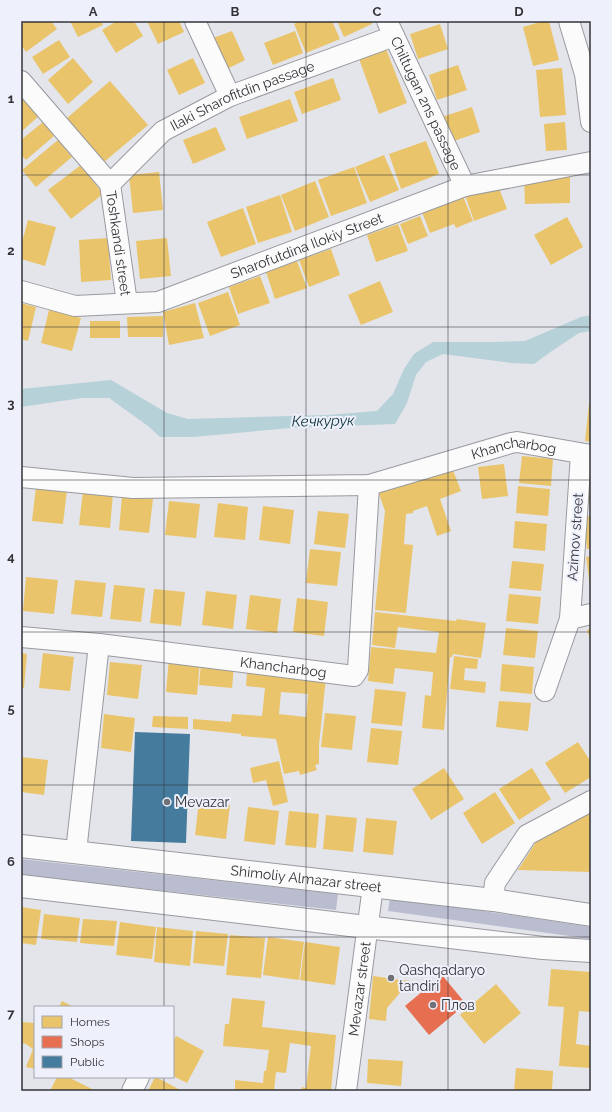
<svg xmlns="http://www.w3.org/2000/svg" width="612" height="1112" viewBox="0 0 612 1112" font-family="Raleway,sans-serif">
<rect width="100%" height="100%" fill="#e4e5eb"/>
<g fill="#babdd0">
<polygon points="21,859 338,894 336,910 21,875"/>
<polygon points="390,897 591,927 591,939 388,911"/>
</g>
<polygon fill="#b6d1d7" points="591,315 591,331 579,333 549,353 534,364 511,363 443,354 426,362 416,375 407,403 395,424 290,428 193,437 160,437 148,426 109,398 82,398 21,407 21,389 111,380 167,413 188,419 327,415 377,411 393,394 404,369 414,354 433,342 494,342 525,341 581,317"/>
<g fill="#e9c46a" fill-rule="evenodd">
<polygon points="26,21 51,21 57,29 26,52 21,45 21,25"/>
<polygon points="70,21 101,21 103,25 78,37"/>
<polygon points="117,21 134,21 143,36 116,53 102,30"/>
<polygon points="147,21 179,21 184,32 158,44"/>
<polygon points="301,21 332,21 340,39 306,53 294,24"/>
<polygon points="337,21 371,21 372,24 344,37"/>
<polygon points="544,21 549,21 559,60 533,66 523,27"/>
<polygon points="440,24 448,49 418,59 410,34"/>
<polygon points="232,31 245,60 227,69 213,38"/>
<polygon points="295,31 303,53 273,65 264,43"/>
<polygon points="59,40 70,57 43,74 32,57"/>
<polygon points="385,46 407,103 379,114 358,56"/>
<polygon points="73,58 93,82 68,104 48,80"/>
<polygon points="193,58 205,83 179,95 167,70"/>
<polygon points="458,65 467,90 437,100 429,75"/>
<polygon points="562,68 566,115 540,117 536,70"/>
<polygon points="333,78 341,100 302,114 294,92"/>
<polygon points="110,81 148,125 104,162 67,118"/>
<polygon points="21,97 39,116 21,132"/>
<polygon points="290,99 298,121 247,139 239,117"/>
<polygon points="472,107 480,132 451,142 442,117"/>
<polygon points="43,122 54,136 26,160 21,155 21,140"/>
<polygon points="565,122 567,150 546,151 544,124"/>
<polygon points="216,127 226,150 193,164 183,140"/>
<polygon points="58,140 72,157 36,187 22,170"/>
<polygon points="426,141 439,174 401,189 389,154"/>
<polygon points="384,155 399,190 370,202 355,167"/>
<polygon points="81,165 103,194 71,219 48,190"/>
<polygon points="354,167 367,203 331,216 318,180"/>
<polygon points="159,172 163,210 133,213 129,175"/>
<polygon points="570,177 570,203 525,204 524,178"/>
<polygon points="315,181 329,217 295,231 281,195"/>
<polygon points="497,183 507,209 474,221 465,195"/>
<polygon points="280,195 292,232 258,243 246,207"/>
<polygon points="463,196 473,221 456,228 454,224 430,233 422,212"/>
<polygon points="243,208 256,244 221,257 207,222"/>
<polygon points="420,216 428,236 408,244 400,224"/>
<polygon points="567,217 583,247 551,265 534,235"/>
<polygon points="28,220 56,227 45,266 21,259 21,246"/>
<polygon points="398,224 408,251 376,262 367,235"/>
<polygon points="108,238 111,280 81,282 79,240"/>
<polygon points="167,238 171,276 140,279 136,241"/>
<polygon points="331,249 340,275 309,287 299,260"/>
<polygon points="297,261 307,288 275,299 266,272"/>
<polygon points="260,276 270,303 238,314 229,287"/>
<polygon points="380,281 393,312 361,325 348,295"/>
<polygon points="228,292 240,325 210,336 198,303"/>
<polygon points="21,303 36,307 28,341 21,339"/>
<polygon points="195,303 204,338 169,345 163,312"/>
<polygon points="49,310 81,318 72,351 41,343"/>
<polygon points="163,316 163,337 128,337 127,317"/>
<rect x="90" y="321" width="30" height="17"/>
<polygon points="589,404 591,404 591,442 585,441"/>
<polygon points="522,456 553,459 551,486 519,483"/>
<polygon points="504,464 508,496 482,499 478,467"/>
<polygon points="451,465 461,491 440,499 451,531 437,536 427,506 413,511 413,513 406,514 404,544 413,545 406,613 375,610 385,511 378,491"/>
<polygon points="591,476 591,509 590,509 586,477"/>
<polygon points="518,486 550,489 548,516 516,513"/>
<polygon points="36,487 67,490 63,524 32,521"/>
<polygon points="83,491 113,494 110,528 79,525"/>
<polygon points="122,496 153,499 149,533 119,530"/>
<polygon points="169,501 200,504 196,538 165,535"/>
<polygon points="218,503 248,507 245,540 214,537"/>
<polygon points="263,506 294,510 290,544 259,540"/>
<polygon points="318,511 349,514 345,548 314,544"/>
<polygon points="591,516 591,549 587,549 583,517"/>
<polygon points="515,521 547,524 545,551 513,548"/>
<polygon points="310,549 341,552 337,586 306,583"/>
<polygon points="591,556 591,586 590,586 586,557"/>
<polygon points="512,561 544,564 541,591 509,588"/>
<polygon points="26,577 58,580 54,614 23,611"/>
<polygon points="75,580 106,583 102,617 71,614"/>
<polygon points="114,585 145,588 141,622 110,619"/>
<polygon points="154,589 185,592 181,626 150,623"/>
<polygon points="206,591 237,595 233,629 202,625"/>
<polygon points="509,594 541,597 538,624 506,621"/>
<polygon points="250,595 281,599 277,633 246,629"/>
<polygon points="297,598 328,602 324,636 293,632"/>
<polygon points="375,612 456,621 457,619 486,623 481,658 453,654 452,657 450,657 444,730 422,728 425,695 431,696 433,672 395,668 393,684 368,681 371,647 436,653 439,632 398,627 395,648 372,645"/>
<polygon points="506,628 538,631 535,658 503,655"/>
<polygon points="591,628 591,642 587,630"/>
<polygon points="21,653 27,654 24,688 21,688"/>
<polygon points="43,653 74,657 70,691 39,688"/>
<polygon points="454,656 478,659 477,669 465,668 464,680 486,682 485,693 450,689"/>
<polygon points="169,658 200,661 197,695 166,692"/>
<polygon points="110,662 142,665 138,699 107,695"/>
<polygon points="201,663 234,666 232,688 199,685"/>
<polygon points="502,664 534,667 532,694 500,691"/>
<path d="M247,673L283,676L326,677L319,745V764L315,765L317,770L300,775L299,771L284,774L276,739L241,736V734L193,729V719L231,722L232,714L262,716L265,688L246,686ZM281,692L308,694L306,717L279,714Z"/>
<polygon points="375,689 406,692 402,726 371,723"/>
<polygon points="499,701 531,703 528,731 496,727"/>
<polygon points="325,713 356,716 352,750 321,747"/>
<polygon points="104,714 135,718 131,752 101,748"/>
<polygon points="153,716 188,717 188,729 152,727"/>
<polygon points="371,728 402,731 398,765 367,762"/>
<polygon points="578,742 591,762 591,777 565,793 545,763"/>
<polygon points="21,757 48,760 44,795 21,792"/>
<polygon points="279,761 288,802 273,806 266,780 253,783 250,768"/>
<polygon points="444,768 464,799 431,820 412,789"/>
<polygon points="532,768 551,799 519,820 499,789"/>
<polygon points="495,792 515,823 482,844 463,813"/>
<polygon points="199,801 230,805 226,839 195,835"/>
<polygon points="248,807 279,811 275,845 244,841"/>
<polygon points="591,810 591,872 518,870 538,839"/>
<polygon points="289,811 319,814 316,848 285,845"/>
<polygon points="326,815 357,818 353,852 323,849"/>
<polygon points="366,818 397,821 393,855 363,852"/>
<polygon points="21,907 41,910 36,945 21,943"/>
<polygon points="44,914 80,918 77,942 41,939"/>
<polygon points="83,919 117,921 114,946 80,943"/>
<polygon points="120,922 156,927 152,959 116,955"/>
<polygon points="157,927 193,931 190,966 154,962"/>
<polygon points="196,931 228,934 224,966 193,963"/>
<polygon points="230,935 265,938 261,978 226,975"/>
<polygon points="268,937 304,942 299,980 263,975"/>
<polygon points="305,942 340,947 335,985 300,980"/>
<polygon points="551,969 591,972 591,1012 579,1011 576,1044 591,1046 591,1068 559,1066 564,1007 548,1006"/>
<polygon points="373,976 410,981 387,1008 386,1021 369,1019"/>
<polygon points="496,984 521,1013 484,1044 460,1015"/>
<polygon points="232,998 265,1001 262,1027 336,1035 331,1091 301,1091 302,1087 306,1088 311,1046 290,1043 286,1073 276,1072 274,1091 235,1091 235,1080 263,1083 264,1071 266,1071 269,1050 223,1046 225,1024 229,1024"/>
<polygon points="62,1001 74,1007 59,1007"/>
<polygon points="21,1022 35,1023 35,1069 26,1067 33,1049 26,1044 21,1043"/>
<polygon points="176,1036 204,1051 187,1083 173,1076 173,1042"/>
<polygon points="368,1059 403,1061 401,1086 367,1083"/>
<polygon points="516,1068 553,1071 552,1091 514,1091"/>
<polygon points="57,1077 68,1077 96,1091 50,1091"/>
<polygon points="155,1077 156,1077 182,1091 148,1091"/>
</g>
<polygon fill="#e76f51" points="442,975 466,1004 429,1035 405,1006"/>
<polygon fill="#457b9d" points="135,732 190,734 186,843 131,841"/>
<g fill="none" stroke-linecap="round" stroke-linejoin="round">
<defs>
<g id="street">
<polyline points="195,21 230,96"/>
<path id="s1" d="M387,21L465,186"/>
<polyline points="569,21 585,74 591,122"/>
<path id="s2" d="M21,81L110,184L127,303"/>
<path id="s3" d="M110,184L163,131L230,96L394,36"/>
<path id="s4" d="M21,291L75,306L158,302L465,186L591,162"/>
<polyline points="581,454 570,619 591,614"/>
<path id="s5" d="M21,477L133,488L369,485L511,443L517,442L591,455"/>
<path id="s6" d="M21,637L99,644L354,676L358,670L369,485"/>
<polyline points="545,691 570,619"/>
<polyline points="76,852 99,644"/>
<polyline points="493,900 495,883 527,835 591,801"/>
<polyline points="132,1091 139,1077"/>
<path id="s7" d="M346,1091L373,886"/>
</g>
<g id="secondary">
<path id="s8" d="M21,846L493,900L591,915"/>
<polyline points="21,886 543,948 591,951"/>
</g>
</defs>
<use href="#street" stroke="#999a9f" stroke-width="22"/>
<use href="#secondary" stroke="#999a9f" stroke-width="24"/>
<use href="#street" stroke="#fbfbfc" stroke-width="20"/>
<use href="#secondary" stroke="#fbfbfc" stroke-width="22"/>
</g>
<path fill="none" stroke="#333438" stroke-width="1" stroke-opacity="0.55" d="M164,21V1007M306,21V1091M448,21V1091M21,175H591M21,327H591M21,480H591M21,632H591M21,785H591M21,937H591M164,1077V1091"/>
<g fill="#717277" stroke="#eef0fc" stroke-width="1.5">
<circle cx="167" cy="802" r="4"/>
<circle cx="391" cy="978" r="4"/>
<circle cx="433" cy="1005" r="4"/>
</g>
<g text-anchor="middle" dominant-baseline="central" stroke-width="4" stroke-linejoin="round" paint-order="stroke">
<g font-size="14" fill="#333438" stroke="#eef0fc">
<text stroke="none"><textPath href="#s3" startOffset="162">Ilaki Sharofitdin passage</textPath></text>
<text stroke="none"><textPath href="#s1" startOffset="91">Chiltugаn 2ns passage</textPath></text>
<text stroke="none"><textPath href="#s2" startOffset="196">Toshkandi street</textPath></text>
<text stroke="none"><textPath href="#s4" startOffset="298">Sharofutdina Ilokiy Street</textPath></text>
<text stroke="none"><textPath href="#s5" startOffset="499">Khancharbog</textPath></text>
<text transform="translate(575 537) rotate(-86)">Azimov street</text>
<text stroke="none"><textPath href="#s6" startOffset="264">Khancharbog</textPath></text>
<text stroke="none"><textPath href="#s8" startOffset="287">Shimoliy Almazar street</textPath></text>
<text stroke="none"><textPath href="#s7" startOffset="103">Mevazаr street</textPath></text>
</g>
<g font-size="14" fill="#333438" stroke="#eef0fc" text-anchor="start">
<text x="175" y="802">Mevazar</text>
<text x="399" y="970">Qashqadaryo<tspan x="399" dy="16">tandiri</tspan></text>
<text x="441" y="1005">Плов</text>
</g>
<g font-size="15" font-style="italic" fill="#0a3236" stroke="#eef0fc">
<text transform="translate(323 421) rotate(-1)">Кечкурук</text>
</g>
</g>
<rect width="612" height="1112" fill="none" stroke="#eef0fc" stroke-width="44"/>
<rect x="34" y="1006" width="140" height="72" fill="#eef0fc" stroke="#a3a5ae"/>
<rect x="42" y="1016" width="20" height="12" fill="#e9c46a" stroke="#a3a5ae"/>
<text x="70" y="1026" font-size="12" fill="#333438">Homes</text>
<rect x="42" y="1036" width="20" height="12" fill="#e76f51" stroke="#a3a5ae"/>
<text x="70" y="1046" font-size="12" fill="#333438">Shops</text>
<rect x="42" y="1056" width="20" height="12" fill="#457b9d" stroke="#a3a5ae"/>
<text x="70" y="1066" font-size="12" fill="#333438">Public</text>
<rect x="22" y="22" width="568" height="1068" fill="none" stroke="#333438" stroke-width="1.5"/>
<g font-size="13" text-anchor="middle" font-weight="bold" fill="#333438">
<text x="93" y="16">A</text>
<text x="235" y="16">B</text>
<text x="377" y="16">C</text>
<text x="519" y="16">D</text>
<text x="11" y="103">1</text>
<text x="11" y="255">2</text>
<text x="11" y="408">3</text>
<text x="11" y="561">4</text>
<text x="11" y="713">5</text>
<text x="11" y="866">6</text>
<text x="11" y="1018">7</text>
</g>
</svg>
